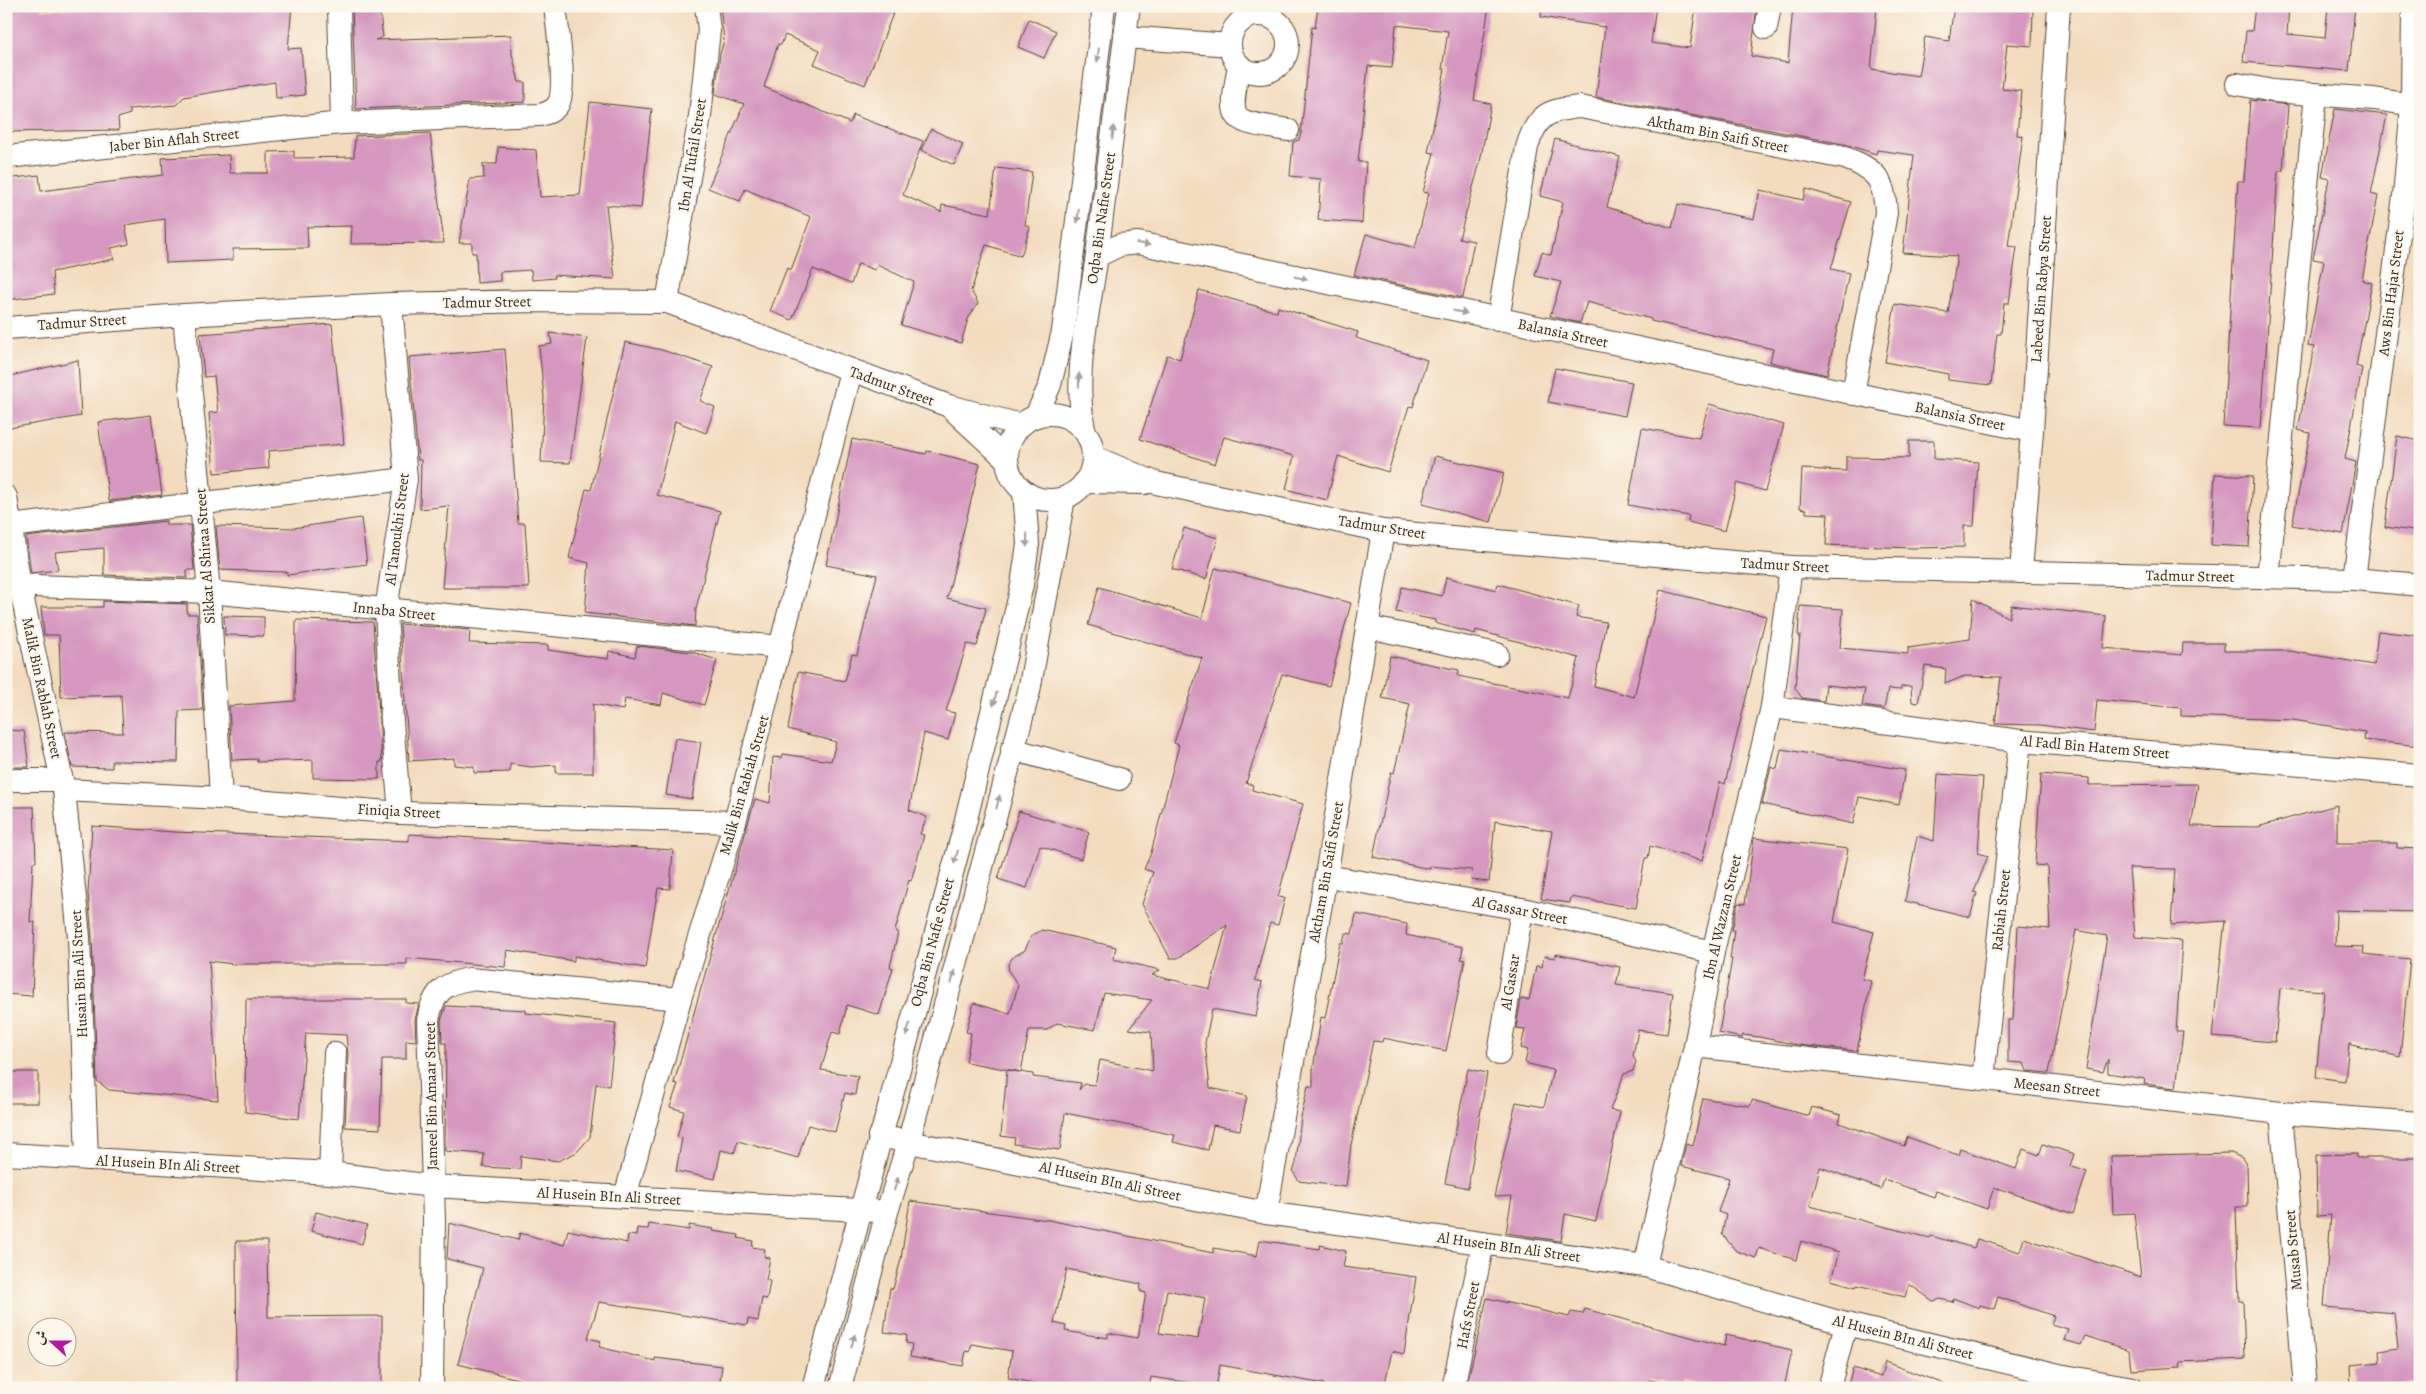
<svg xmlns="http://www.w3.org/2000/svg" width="2426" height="1394" viewBox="0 0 2426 1394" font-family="Alegreya,Amiri,serif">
<rect width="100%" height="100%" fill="#fbf7ec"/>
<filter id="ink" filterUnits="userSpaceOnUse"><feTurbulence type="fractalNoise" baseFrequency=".02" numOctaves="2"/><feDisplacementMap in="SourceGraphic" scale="10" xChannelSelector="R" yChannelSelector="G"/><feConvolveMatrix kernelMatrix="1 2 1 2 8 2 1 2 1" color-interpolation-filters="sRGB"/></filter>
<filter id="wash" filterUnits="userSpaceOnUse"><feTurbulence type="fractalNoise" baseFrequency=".0096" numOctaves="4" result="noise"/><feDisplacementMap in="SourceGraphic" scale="20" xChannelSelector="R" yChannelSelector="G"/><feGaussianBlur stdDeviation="1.12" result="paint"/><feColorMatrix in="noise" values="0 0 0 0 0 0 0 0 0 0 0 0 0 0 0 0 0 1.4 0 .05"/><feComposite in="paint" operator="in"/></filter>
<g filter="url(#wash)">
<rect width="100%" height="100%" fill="#f3dcbe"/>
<g id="blocks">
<g fill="#d698c0" fill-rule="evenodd">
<polygon points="6,6 41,6 41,10 136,6 292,6 288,49 301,48 305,95 276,98 275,82 184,97 176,105 130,109 130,114 118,118 119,130 6,132"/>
<polygon points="352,6 379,6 383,37 375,40 511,35 512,54 519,82 525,82 525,102 356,109"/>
<polygon points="720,6 896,6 865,85 814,64 820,50 785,35 781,45 778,44 764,87 850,123 853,115 923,141 903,195 941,212 942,205 990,214 996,168 1032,172 1025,225 1030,227 1021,256 986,245 971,291 978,303 968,319 961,343 901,325 914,282 877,265 875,270 858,264 851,284 813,269 792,320 770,311 787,268 791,270 811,217 745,189 740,201 708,188 744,104 715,94 720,54 724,40"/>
<polygon points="1318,6 1489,6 1474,100 1491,104 1480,162 1459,238 1474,241 1463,298 1354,275 1366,234 1415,248 1429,193 1423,192 1434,153 1428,152 1445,69 1442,69 1448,31 1396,25 1392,68 1368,66 1358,162 1366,162 1362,223 1318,220 1321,179 1290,176 1293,142 1299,140 1301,133 1312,27 1315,28"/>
<polygon points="1542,6 1656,6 1651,43 1690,48 1696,6 1757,6 1751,56 1788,63 1793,6 1877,6 1871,69 1918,76 1925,37 1949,41 1954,6 2033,6 2032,46 2007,44 2002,89 2021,91 2017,135 2023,136 2008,246 2017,247 2009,303 2004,303 2001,334 1997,334 1991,385 1948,380 1948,374 1885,362 1895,304 1948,313 1957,256 1903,253 1914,155 1877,150 1876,154 1848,145 1596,97 1605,27 1541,17"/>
<polygon points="2255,6 2289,6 2287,34 2325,38 2328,6 2355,6 2349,71 2243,62 2246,31 2252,31"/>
<polygon points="1029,19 1056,31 1044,58 1018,47"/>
<polygon points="2250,100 2288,105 2283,171 2278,171 2261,428 2223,426 2238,181 2244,181"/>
<polygon points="590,102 652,109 641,208 606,205 615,279 554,275 555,278 532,280 531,270 500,272 500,281 477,283 476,253 472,253 472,243 459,243 470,179 484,178 483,164 497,164 498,147 536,150 540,197 580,195"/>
<polygon points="2335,109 2387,115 2371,194 2378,196 2362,280 2372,283 2356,366 2362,368 2345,459 2356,462 2343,534 2292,525 2310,433 2298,430 2314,347 2308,346 2324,261 2313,259 2329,179 2322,177"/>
<polygon points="931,129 963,144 954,165 921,150"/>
<polygon points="430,133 444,243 351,244 352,226 307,227 308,248 233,249 233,260 166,263 165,219 125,225 129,244 111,248 114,259 52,272 54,294 6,300 6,179 39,175 41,191 163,175 162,158 229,155 230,173 268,173 268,152 294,151 294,158 354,157 355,136"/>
<polygon points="1555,139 1620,157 1607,207 1672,228 1678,204 1754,219 1760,190 1803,200 1806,189 1851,202 1831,269 1849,273 1827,375 1770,362 1773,349 1651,321 1651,319 1587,302 1580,323 1550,316 1561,282 1535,276 1542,252 1551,255 1563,202 1540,196"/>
<polygon points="1199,290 1277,312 1278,307 1358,332 1356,338 1427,360 1413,407 1409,406 1388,472 1338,456 1327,500 1286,489 1294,456 1224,437 1215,464 1140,439 1167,355 1180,359"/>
<polygon points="332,324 344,444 268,451 269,468 214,473 209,413 218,412 214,376 204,377 200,334"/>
<polygon points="550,333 587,338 570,463 541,462 544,397 539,346 552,344"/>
<polygon points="625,342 662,350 713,367 700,401 715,407 706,433 675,421 657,495 720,511 696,609 695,626 585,613 589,563 569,558 586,489 591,490"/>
<polygon points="505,349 518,523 525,523 529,588 442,588 449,506 420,509 421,460 418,460 409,357"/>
<polygon points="78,360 81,416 9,428 6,377"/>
<polygon points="1555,368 1632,382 1625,416 1548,402"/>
<polygon points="1709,404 1784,425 1765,491 1737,483 1725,531 1688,522 1689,516 1628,505 1642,428 1699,438"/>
<polygon points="151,415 162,495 109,501 98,422"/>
<polygon points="2397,436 2420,441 2420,532 2385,527"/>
<polygon points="852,439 926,454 927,451 980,464 947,598 986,608 977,646 967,644 946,711 955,713 948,740 924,733 909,810 927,817 920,834 924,835 911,881 909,880 895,931 898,932 890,967 893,968 879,1015 847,1005 840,1034 832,1032 821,1070 858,1076 855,1095 845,1093 835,1132 808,1125 798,1158 738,1141 734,1153 721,1150 715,1179 676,1171 682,1138 677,1137 684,1111 670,1107 678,1084 674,1083 755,799 770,803 773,757 782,758 783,754 831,761 836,742 788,729 798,672 845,681 852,654 857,655 877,575 826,565"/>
<polygon points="1909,441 1934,441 1934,459 1978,462 1974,526 1964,526 1964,547 1913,548 1826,545 1828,514 1806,513 1806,509 1800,508 1802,469 1846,471 1846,457 1909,458"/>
<polygon points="1435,456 1504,473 1491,522 1422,504"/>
<polygon points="2215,474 2253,476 2249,547 2211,545"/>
<polygon points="361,518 367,564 287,575 287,572 220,570 216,526 293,528"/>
<polygon points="166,521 166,525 190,525 194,570 187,570 187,578 104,575 104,548 55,552 58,570 31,573 26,537"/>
<polygon points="1184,528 1218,538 1206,579 1172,569"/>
<polygon points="1215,568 1351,603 1329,686 1282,674 1246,783 1253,785 1252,790 1303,804 1278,897 1285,898 1278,925 1270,923 1255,980 1262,982 1256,1017 1212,1009 1205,1043 1210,1088 1247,1096 1240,1130 1213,1125 1208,1150 1173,1142 1175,1135 1065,1113 1060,1150 1014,1144 1015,1138 1001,1136 1007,1070 1033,1074 1033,1077 1081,1083 1079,1090 1084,1084 1095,1085 1100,1060 1153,1071 1151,1032 1129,1029 1152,1000 1104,993 1095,1030 1057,1023 1047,1030 1029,1030 1021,1072 966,1062 971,1033 966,1032 974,1003 1010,1014 1018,985 1009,972 1008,964 1013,957 1025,950 1031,936 1042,930 1116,947 1113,959 1160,970 1152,975 1210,989 1227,925 1178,958 1170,958 1142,904 1153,872 1144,869 1151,853 1179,745 1174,743 1202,658 1088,625 1099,587 1202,618"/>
<polygon points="1446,577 1496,590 1498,584 1579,606 1576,617 1606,622 1594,686 1634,697 1660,590 1766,616 1725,784 1720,782 1702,861 1650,846 1648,858 1645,858 1636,908 1571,897 1570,903 1541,899 1552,831 1495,821 1489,882 1471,880 1472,870 1430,866 1430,869 1373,857 1391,772 1394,773 1410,704 1382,698 1390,656 1459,670 1458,676 1568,698 1579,658 1476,630 1475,634 1435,623 1435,620 1396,612 1402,587 1442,596"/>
<polygon points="1973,599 2009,618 2011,605 2106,616 2103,648 2182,655 2183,643 2224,643 2224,651 2289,651 2374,665 2378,631 2420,636 2420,746 2364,740 2365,732 2293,720 2181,716 2181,708 2097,700 2094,732 2040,725 1995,724 2001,677 1965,676 1945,684 1946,669 1925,666 1918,703 1912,702 1911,686 1901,687 1901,690 1888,689 1884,709 1862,706 1865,689 1826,685 1824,701 1802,698 1795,688 1800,635 1798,635 1800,606 1843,609 1840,648 1908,654 1908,648 1970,639"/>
<polygon points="103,601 187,604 187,614 197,614 203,710 179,711 178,762 112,761 112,768 72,767 65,732 123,733 121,695 61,697 59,635 44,635 41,607 103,607"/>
<polygon points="224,616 264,617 264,636 225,635"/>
<polygon points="296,620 373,622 382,762 379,762 379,779 313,778 313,760 257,762 257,759 232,760 229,706 295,701"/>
<polygon points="400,624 470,630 469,643 548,645 548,650 608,659 609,651 635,657 637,646 692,652 717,660 704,705 663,693 661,705 625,699 623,710 593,704 593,773 556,773 556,765 531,767 510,764 510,772 474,773 474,767 454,765 454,758 409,761"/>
<polygon points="6,730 24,731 29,767 6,767"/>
<polygon points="675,738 701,742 692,799 666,795"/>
<polygon points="1781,749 1905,770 1899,805 1859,797 1853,824 1762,804 1771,767 1777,769"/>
<polygon points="1938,774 1983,777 1978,853 1988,856 1974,892 1977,893 1970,917 1905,901 1917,836 1934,841"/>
<polygon points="2041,774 2089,778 2089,785 2198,784 2191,826 2257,827 2337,805 2337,843 2397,843 2397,848 2420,849 2420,912 2336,910 2335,946 2364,947 2363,954 2410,959 2400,1057 2349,1044 2345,1081 2316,1077 2324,991 2280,988 2275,1042 2212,1037 2225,921 2171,925 2175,869 2129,868 2135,937 2182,941 2176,1032 2183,1032 2176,1088 2144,1084 2145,1079 2108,1073 2108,1059 2103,1072 2086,1069 2107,936 2076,930 2049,1073 2027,1071 2024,1063 2008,1062 2008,1020 2013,1020 2018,926 2050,929 2047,866 2035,865"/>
<polygon points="6,807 34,807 36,862 33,862 30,922 35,922 32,996 6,994"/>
<polygon points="1019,811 1089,832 1081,859 1040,846 1027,888 998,879"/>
<polygon points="92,826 174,832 409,841 409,834 673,850 670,889 658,888 645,968 574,956 574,961 507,950 505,967 407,958 407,964 233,964 209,961 218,1100 109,1090 97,1081 92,936 88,893"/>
<polygon points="1754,838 1848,849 1834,922 1874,932 1862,979 1871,981 1857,1051 1798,1045 1759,1037 1743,1035 1742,1038 1719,1033 1732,959 1730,959 1734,930 1732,930 1738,903 1745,904"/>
<polygon points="1356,914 1407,924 1406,935 1463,947 1461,959 1465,960 1446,1051 1383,1038 1382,1042 1373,1041 1351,1145 1346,1187 1299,1181 1293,1172 1296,1163 1301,1117 1308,1086 1313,1087 1313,1070 1321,1017 1325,1018 1340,943 1343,943 1345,933 1352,934"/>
<polygon points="1555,954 1620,967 1616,985 1673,993 1667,1034 1638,1030 1633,1056 1636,1062 1633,1071 1624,1074 1610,1110 1620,1112 1596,1221 1565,1214 1561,1241 1506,1233 1512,1196 1494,1197 1516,1102 1544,1107 1553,1070 1525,1063 1528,1050 1521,1048 1525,1029 1516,1028 1521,999 1529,1000 1536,966 1542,967 1544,956 1555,958"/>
<polygon points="246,999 406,999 406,1003 419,1004 415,1020 416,1041 406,1040 406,1059 382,1059 380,1129 345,1127 348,1054 346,1035 306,1033 299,1119 245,1112"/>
<polygon points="446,1006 526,1010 526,1013 616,1023 609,1086 596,1084 590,1137 577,1152 558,1161 521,1156 520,1169 483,1167 484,1154 445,1151 446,1043 442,1043 441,1021"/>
<polygon points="1468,1069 1487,1073 1468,1188 1445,1183"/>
<rect x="6" y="1072" width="32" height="31"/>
<polygon points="1703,1098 1750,1106 1752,1100 1809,1116 1812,1107 1841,1115 1839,1123 1904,1146 1907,1137 1958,1155 1960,1149 2016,1169 2023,1149 2039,1155 2043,1144 2074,1154 2070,1166 2087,1172 2073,1214 1994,1187 1987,1209 1936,1191 1934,1197 1884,1179 1881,1189 1820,1167 1810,1206 1882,1226 1930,1238 1931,1236 1974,1248 1977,1239 2020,1252 2024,1238 2141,1277 2134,1213 2113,1214 2111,1156 2231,1153 2242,1158 2247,1166 2248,1207 2236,1207 2239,1301 2243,1301 2245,1359 2180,1362 2181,1367 2131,1370 2129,1350 2085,1336 2081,1345 2064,1340 2068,1329 2051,1324 2054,1316 1998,1297 1994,1309 1980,1305 1979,1308 1953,1298 1952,1302 1941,1299 1933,1301 1909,1284 1905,1297 1857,1285 1856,1287 1831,1280 1839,1252 1801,1241 1796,1260 1759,1248 1756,1258 1736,1251 1722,1234 1726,1215 1718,1212 1729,1178 1681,1166 1686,1144 1693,1146"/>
<polygon points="2357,1154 2357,1158 2420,1158 2420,1383 2378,1388 2351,1388 2350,1365 2380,1362 2379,1351 2398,1348 2394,1313 2324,1307 2331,1215 2317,1216 2316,1155"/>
<path d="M910,1201L1048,1220L1213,1253L1214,1248L1257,1256L1260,1240L1319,1249L1320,1245L1346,1251L1343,1267L1416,1277L1404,1354L1392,1351L1384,1388H1323L1324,1384L1220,1365L1216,1388H1191L1192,1383L1151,1377L1149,1388H1073L1053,1384L1052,1388H1033L1034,1383L1008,1378L1012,1351L972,1344L970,1352L966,1351L963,1366L910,1357L912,1344L906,1343L907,1335L884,1332L890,1288L893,1289L901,1259ZM1067,1269L1141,1284L1140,1291L1146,1293L1138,1338L1108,1333V1338L1065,1331L1066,1326L1054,1323ZM1167,1290L1205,1298L1198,1339L1159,1333Z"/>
<polygon points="316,1212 367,1225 362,1244 311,1231"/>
<polygon points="449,1223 518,1240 520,1233 564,1245 568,1230 627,1243 628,1235 636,1236 637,1228 648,1229 649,1224 689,1230 689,1225 713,1229 712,1231 739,1235 738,1238 753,1241 752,1247 765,1249 764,1257 770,1258 766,1280 770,1281 767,1299 762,1298 758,1321 748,1319 747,1325 599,1302 588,1338 601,1341 599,1347 655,1361 655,1358 722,1366 719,1388 554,1388 458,1364 483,1268 447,1259"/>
<polygon points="236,1241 267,1241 268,1317 382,1316 382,1388 237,1388"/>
<polygon points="1487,1298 1569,1317 1571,1312 1583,1314 1585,1309 1724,1346 1726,1335 1792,1350 1784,1388 1707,1388 1682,1382 1681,1386 1649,1380 1648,1388 1466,1388"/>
<polygon points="1885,1362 1947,1385 1947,1388 1847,1388 1853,1368 1881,1377"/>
</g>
</g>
</g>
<g filter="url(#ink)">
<use href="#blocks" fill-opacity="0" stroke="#574536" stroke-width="1"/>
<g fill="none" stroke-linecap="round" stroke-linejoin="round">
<defs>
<g id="minor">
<polyline points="339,6 342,123"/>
<circle cx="1259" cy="44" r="29"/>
<polyline points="1766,28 1770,6"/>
<polyline points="1125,37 1230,45"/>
<path d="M1239,65C1228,126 1230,120 1288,130"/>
<polyline points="2237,84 2273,91 2374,99 2420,106"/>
<path d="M6,157L342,123L540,115C547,113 552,112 557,106C568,92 557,26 555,6"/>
<polyline points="1097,256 1120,245 1138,243 2032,431"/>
<polyline points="667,302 700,116 709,30 706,6"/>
<polyline points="391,304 406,479 386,610 392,722 400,813"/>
<polyline points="184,315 209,592 221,798"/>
<path d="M1498,320L1527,147C1537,115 1547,110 1580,107L1845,158C1877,170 1884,179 1886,213L1853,394"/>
<polyline points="6,328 184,315 391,304 534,301 667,302 949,406 1021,425"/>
<polyline points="952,409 1007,460"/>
<circle cx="1050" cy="457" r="43"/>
<polyline points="1036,416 1050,385 1063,331 1104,6"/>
<path d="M1084,429C1073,370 1089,314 1097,255C1108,173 1118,89 1129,6"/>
<polyline points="1094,457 1156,483 1383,531 1791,567 2354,579 2420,585"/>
<polyline points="1086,482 1145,483"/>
<polyline points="6,497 20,586 64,790 79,937 87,1159"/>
<polyline points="10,526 406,479"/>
<polyline points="2021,572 2032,431 2059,6"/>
<polyline points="2268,578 2316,94"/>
<polyline points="2354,579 2404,196 2412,105 2413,6"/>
<polyline points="6,585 209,592 781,647"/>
<polyline points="1367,627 1497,654"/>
<polyline points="1772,707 2020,741 2420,775"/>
<polyline points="1012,749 1119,779"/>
<polyline points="6,780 62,780"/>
<polyline points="64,790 221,798 400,813 735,822"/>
<polyline points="1326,876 1522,909 1713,952"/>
<polyline points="1695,1046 2281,1113 2420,1123"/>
<polyline points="1499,1054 1522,909"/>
<polyline points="1983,1079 2020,741"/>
<polyline points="2281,1113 2305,1388"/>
<polyline points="879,1136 1266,1213 1645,1266 1846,1324 2059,1375 2133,1388"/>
<polyline points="6,1154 330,1173 432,1186 876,1211"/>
<polyline points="330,1173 335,1053"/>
<polyline points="625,1197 680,999 735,822 851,371"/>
<polyline points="1266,1213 1326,876 1383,531"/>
<polyline points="1645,1266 1695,1046 1713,952 1772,707 1791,567"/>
<path d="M432,1388L434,1220L428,1020C433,993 443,983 470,979L680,999"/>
<polyline points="813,1388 962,836 1010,637 1022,585 1028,544 1024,491"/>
<polyline points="840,1388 887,1212 909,1140 1029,691 1064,498"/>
<polyline points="1453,1388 1483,1243"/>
<polyline points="1829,1388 1846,1324"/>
</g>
</defs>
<use href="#minor" stroke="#574536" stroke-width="24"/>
<use href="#minor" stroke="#fff" stroke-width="22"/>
</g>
<defs><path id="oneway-solid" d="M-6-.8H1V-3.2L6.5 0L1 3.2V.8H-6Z" transform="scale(1.25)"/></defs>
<g fill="#a79f9a">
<use href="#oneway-solid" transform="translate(1098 55) rotate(97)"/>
<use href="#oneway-solid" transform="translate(1113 133) rotate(-83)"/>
<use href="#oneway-solid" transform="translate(1078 216) rotate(97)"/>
<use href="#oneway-solid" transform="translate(1143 244) rotate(8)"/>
<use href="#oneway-solid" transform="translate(1301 278) rotate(12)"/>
<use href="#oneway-solid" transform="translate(1460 312) rotate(12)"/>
<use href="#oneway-solid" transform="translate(1079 380) rotate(-89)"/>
<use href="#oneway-solid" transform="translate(1027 540) rotate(92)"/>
<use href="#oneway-solid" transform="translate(995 699) rotate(104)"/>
<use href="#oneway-solid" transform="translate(998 802) rotate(-76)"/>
<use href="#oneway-solid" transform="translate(956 857) rotate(106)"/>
<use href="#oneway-solid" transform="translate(953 977) rotate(-76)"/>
<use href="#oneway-solid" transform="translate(908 1030) rotate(105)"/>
<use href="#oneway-solid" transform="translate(896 1184) rotate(-73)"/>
<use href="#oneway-solid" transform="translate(853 1341) rotate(-75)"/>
</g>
</g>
<g text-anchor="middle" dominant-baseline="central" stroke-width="4.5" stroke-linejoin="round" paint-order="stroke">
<g font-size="15" fill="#3b2a1e" stroke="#fbf7ec">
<text transform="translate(1718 134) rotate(11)">Aktham Bin Saifi Street</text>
<text transform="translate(174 140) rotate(-6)">Jaber Bin Aflah Street</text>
<text transform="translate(692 155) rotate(-81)">Ibn Al Tufail Street</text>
<text transform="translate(1101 218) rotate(-82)">Oqba Bin Nafie Street</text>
<text transform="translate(2041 289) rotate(-86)">Labeed Bin Rabya Street</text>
<text transform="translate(2391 293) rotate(-83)">Aws Bin Hajar Street</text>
<text transform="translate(487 302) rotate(-1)">Tadmur Street</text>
<text transform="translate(82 322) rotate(-4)">Tadmur Street</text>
<text transform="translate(1563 333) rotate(12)">Balansia Street</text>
<text transform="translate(892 386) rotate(20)">Tadmur Street</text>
<text transform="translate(1960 416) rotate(12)">Balansia Street</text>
<text transform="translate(1382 527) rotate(9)">Tadmur Street</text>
<text transform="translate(397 529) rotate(-83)">Al Tanoukhi Street</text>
<text transform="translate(205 556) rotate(-94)">Sikkat Al Shiraa Street</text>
<text transform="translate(1785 565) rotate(3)">Tadmur Street</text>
<text transform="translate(2190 576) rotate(1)">Tadmur Street</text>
<text transform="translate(394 611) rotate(6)">Innaba Street</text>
<text transform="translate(42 688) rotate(78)">Malik Bin Rablah Street</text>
<text transform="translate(2095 747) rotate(5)">Al Fadl Bin Hatem Street</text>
<text transform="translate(744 785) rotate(-74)">Malik Bin Rabiah Street</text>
<text transform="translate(399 811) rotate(3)">Finiqia Street</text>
<text transform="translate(1326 872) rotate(-80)">Aktham Bin Saifi Street</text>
<text transform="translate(1520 910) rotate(11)">Al Gassar Street</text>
<text transform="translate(2001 910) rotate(-84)">Rabiah Street</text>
<text transform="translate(1722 917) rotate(-77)">Ibn Al Wazzan Street</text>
<text transform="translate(932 942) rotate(-75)">Oqba Bin Nafie Street</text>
<text transform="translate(79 974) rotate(-93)">Husain Bin Ali Street</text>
<text transform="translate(1510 982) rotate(-81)">Al Gassar</text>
<text transform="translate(2057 1087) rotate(6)">Meesan Street</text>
<text transform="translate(431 1096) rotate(-91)">Jameel Bin Amaar Street</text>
<text transform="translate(168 1164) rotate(3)">Al Husein BIn Ali Street</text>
<text transform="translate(1110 1181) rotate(12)">Al Husein BIn Ali Street</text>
<text transform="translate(609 1196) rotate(3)">Al Husein BIn Ali Street</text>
<text transform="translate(1509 1247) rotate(8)">Al Husein BIn Ali Street</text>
<text transform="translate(2293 1250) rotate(-95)">Musab Street</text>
<text transform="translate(1468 1315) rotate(-79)">Hafs Street</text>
<text transform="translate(1903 1337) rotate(14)">Al Husein BIn Ali Street</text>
</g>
</g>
<rect width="2426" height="1394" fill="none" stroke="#fbf7ec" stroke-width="25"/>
<g transform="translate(52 1342) rotate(291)"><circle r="24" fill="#fbf7ec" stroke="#aea59a"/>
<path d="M0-4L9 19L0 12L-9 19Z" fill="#b5179e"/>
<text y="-8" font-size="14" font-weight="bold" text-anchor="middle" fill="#3b2a1e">ش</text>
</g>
</svg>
